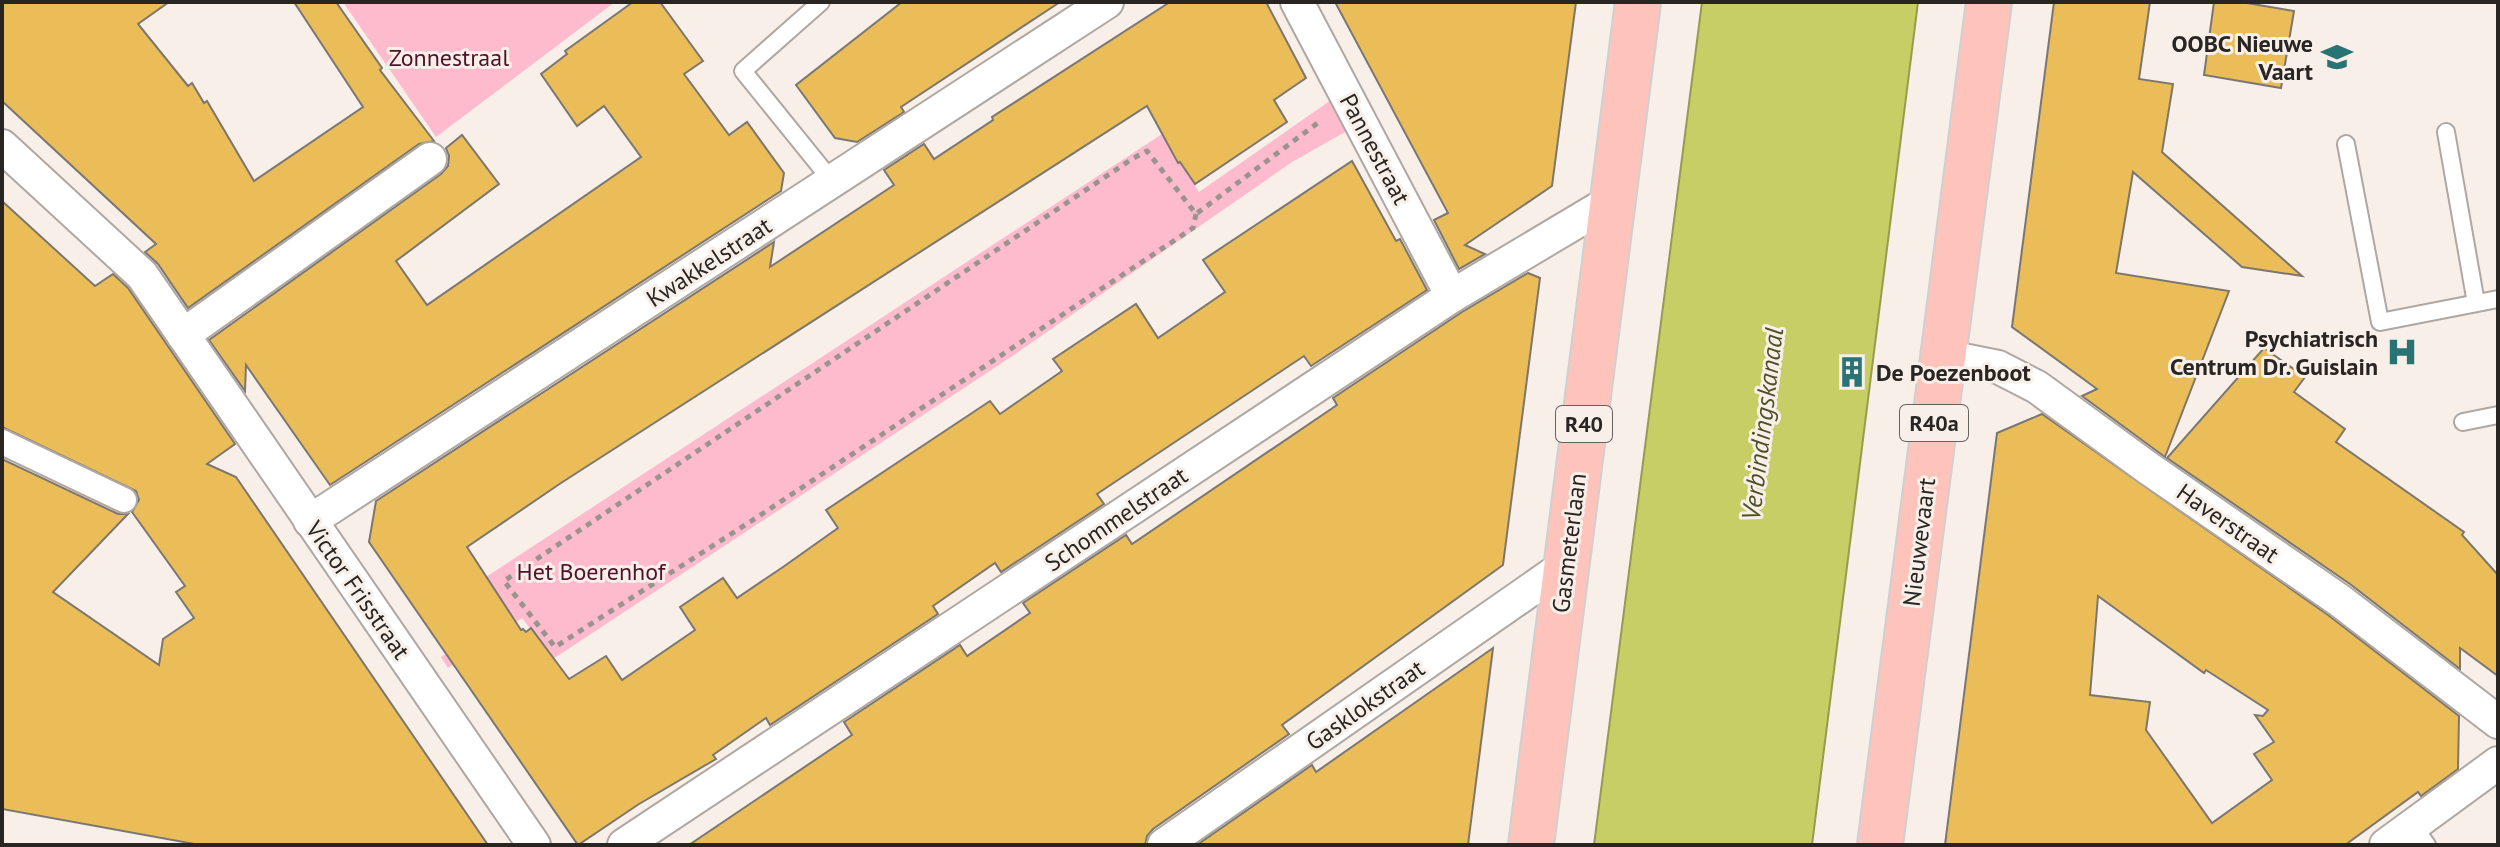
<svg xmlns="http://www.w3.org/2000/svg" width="2500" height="847" viewBox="0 0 2500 847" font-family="'PT Sans',sans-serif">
<rect width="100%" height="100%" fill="#f8efe9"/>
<g fill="#febbce">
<polygon points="343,2 615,2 436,137"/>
<polygon points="1344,91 1361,123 1292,162 1014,355 553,659 522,618 448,668 441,657 506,612 486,577 1162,134 1177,163 1180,162 1199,192"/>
</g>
<polygon fill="#c6ce65" stroke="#979b51" stroke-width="2" points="1702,2 1918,2 1812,845 1594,845"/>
<g fill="#ebbd59" stroke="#7b7770" stroke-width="2" fill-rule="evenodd">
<polygon points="2,2 169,2 138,24 188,86 192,83 204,103 207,101 254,181 363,107 294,2 336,2 382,68 380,70 434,141 419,144 188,308 158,264 145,252 156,244 2,101"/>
<polygon points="633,2 660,2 703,61 684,74 729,135 747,122 784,173 781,191 330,485 246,365 245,391 209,340 441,174 448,166 449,156 446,148 462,135 499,184 396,261 427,305 641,157 604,106 577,126 541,74 567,54 565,51"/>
<polygon points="902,2 1060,2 901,107 904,112 857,142 835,138 796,85"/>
<polygon points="1170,2 1266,2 1306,78 1274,100 1287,122 1195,184 1180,162 1178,163 1147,106 561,483 467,547 521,630 523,629 526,632 531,628 569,679 606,656 622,680 695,630 680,607 723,578 737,598 783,567 838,528 826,510 990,401 1000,414 1062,371 1053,359 1136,304 1158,338 1225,292 1203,260 1352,161 1396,241 1400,239 1427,290 1311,366 1304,356 1097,494 1104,504 1001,572 995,563 933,606 938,614 770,725 766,718 713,755 716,759 639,804 578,845 369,542 376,501 774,242 770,267 894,185 884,170 924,144 934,159 993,120 992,117"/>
<polygon points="1335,2 1576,2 1552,186 1465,245 1485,254 1459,269 1434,220 1448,213"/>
<polygon points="2054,2 2150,2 2139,79 2173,84 2162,152 2302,276 2242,267 2133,172 2116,273 2229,291 2165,457 2082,396 2097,389 2012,327"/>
<polygon points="2214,2 2241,2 2294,11 2281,88 2204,75"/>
<polygon points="2,201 95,286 113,274 128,288 235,444 207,464 236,477 488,845 200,845 2,809 2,459 118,514 128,514 53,592 159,665 163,639 194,618 176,592 185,586 132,512 139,500 136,491 2,427"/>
<polygon points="1528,273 1540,278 1503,565 1282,725 1289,734 1153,829 1147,836 1145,845 689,845 852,735 844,722 960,645 967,656 1030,613 1023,603 1126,535 1132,544 1337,405 1333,398 1462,312"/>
<polygon points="2264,348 2305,377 2294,392 2345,429 2336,442 2464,532 2462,535 2498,575 2498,676 2460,648 2460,669 2350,584 2167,458"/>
<path d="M2042,414L2328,615L2459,716L2458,769L2421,796L2418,792L2345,845H1945L1997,433ZM2098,596L2204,673L2206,670L2268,710L2263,716L2255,715L2274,742L2254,754L2272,780L2212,823L2146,730L2150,702L2090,695Z"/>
<polygon points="1493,648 1468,845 1197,845 1312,765 1316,772"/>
</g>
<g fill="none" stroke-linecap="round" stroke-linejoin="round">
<defs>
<g id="service">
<polyline points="821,2 743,71 832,181"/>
<polyline points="2446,132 2476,303"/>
<polyline points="2346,144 2380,322 2498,299"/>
<polyline points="2463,422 2498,415"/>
<polyline points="2413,825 2427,845"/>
</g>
<polyline id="pedestrian" points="2,442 124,500"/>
<g id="minor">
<polyline points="1297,2 1452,296"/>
<polyline points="2,146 142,275 534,845"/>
<polyline points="183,335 430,159"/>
<polyline points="1943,356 1998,367 2037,387 2148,468 2339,600 2498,722"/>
<polyline points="310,521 1107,2"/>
<polyline points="624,845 1452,296 1613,200"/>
<polyline points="1164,845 1566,565"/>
<polyline points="2386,845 2498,763"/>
</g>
<g id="primary">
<polyline points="1531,845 1638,2"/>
<polyline points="1880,845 1989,2"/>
</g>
</defs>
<use href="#service" stroke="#afa7a2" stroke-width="20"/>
<use href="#pedestrian" stroke="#afa7a2" stroke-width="28"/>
<use href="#minor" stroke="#afa7a2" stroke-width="36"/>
<use href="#primary" stroke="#d0cfcf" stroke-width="48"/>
<polyline stroke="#9a948f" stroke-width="5" stroke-dasharray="6 6" stroke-linecap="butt" points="1196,214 1193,228 756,518 555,647 504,581 1132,159 1147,151 1196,214 1319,122"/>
<use href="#service" stroke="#fff" stroke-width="16"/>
<use href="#pedestrian" stroke="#fff" stroke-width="24"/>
<use href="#minor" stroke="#fff" stroke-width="32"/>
<use href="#primary" stroke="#fec4bc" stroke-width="44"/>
</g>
<defs>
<symbol id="school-bare" viewBox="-9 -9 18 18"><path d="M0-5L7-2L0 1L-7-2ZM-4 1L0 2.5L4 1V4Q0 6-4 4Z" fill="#287374" stroke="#f8efe9" stroke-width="2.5" paint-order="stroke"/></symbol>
<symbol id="hospital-bare" viewBox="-9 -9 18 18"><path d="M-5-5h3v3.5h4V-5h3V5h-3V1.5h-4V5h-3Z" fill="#287374" stroke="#f8efe9" stroke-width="2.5" paint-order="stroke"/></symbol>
<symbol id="building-bare" viewBox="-9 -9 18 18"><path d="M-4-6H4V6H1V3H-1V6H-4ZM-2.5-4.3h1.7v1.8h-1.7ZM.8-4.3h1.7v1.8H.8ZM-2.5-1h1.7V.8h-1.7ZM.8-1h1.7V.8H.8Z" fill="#287374" stroke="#f8efe9" stroke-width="2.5" paint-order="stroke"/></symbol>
</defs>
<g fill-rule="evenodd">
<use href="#school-bare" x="2315" y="35" width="44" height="44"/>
<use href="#hospital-bare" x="2380" y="330" width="44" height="44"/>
<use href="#building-bare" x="1830" y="350" width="44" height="44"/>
</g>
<g text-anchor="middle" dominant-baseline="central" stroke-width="6" stroke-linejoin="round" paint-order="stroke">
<g fill="#f8efe9" stroke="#66625e" stroke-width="2">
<rect x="1900" y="405" width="68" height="36" rx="6"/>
<rect x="1556" y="406" width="56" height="36" rx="6"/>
</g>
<g font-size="22" font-weight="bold" fill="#282523">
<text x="1934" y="423">R40a</text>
<text x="1584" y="424">R40</text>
</g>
<g font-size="24" font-weight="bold" fill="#282523" stroke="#f8efe9" text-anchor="end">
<text x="2313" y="43">OOBC Nieuwe<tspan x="2313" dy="28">Vaart</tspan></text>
<text x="2378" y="338">Psychiatrisch<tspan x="2378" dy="28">Centrum Dr. Guislain</tspan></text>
<text x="1876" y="372" text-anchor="start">De Poezenboot</text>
</g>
<g font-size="24" fill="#50112b" stroke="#f8efe9">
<text x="449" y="57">Zonnestraal</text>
<text x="591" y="571">Het Boerenhof</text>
</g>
<g font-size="24" fill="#282523" stroke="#f8efe9">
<text transform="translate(1375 149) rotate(62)">Pannestraat</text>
<text transform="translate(709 262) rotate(-33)">Kwakkelstraat</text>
<text transform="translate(1116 519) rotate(-34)">Schommelstraat</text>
<text transform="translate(2228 523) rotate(35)">Haverstraat</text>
<text transform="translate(1919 542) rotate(-83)">Nieuwevaart</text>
<text transform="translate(1569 543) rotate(-83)">Gasmeterlaan</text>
<text transform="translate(358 590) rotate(55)">Victor Frisstraat</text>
<text transform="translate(1365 705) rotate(-35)">Gasklokstraat</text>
</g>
<g font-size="26" font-style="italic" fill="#4d5025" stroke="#f8efe9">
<text transform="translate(1762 424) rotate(-83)">Verbindingskanaal</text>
</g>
</g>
<rect width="2500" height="847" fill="none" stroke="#282523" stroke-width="8"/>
</svg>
